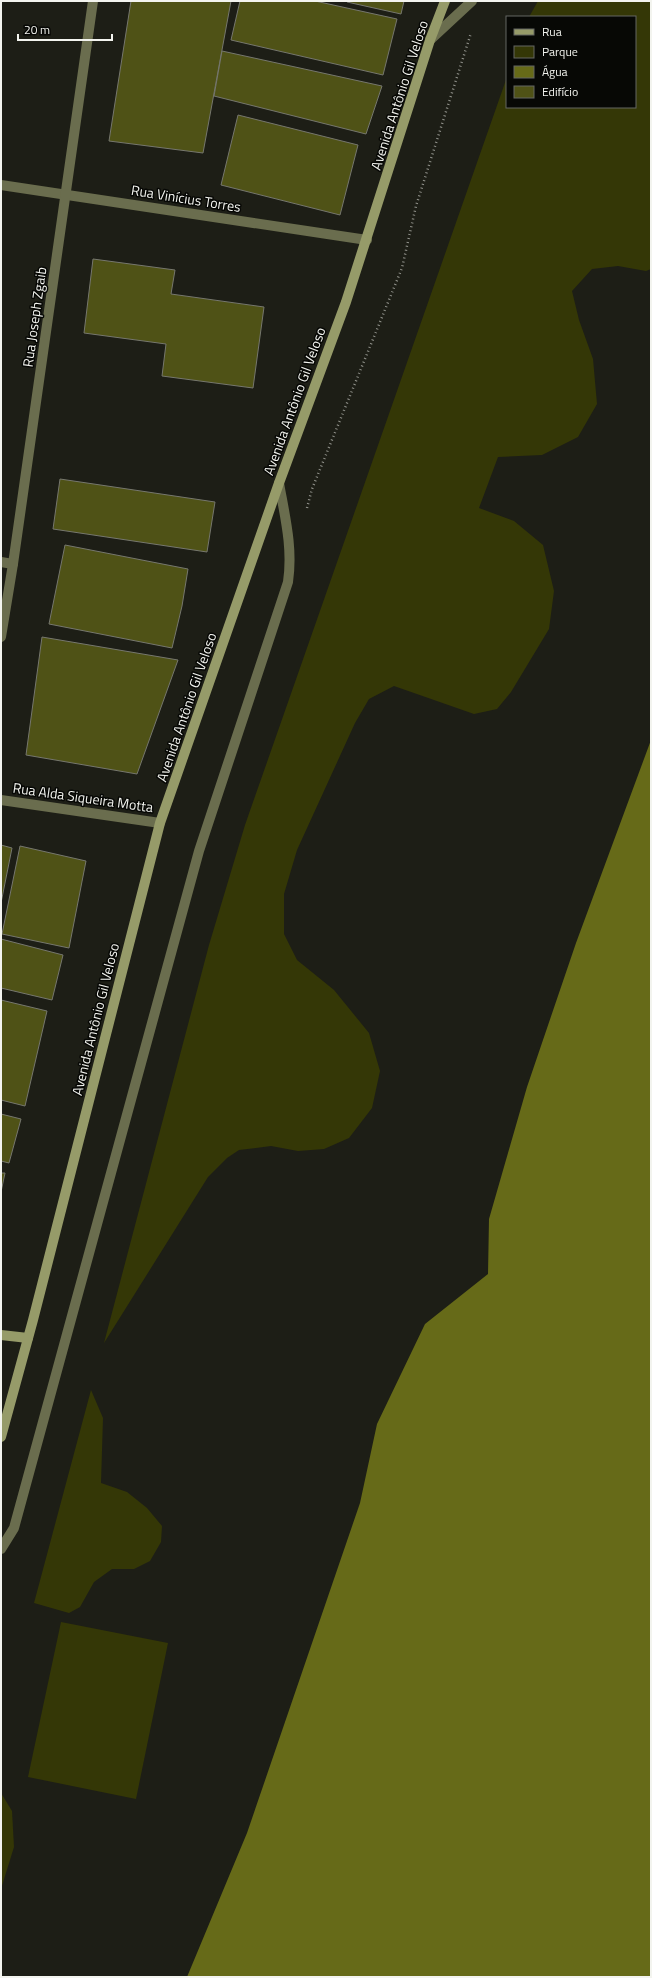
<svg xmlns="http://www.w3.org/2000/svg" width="652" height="1978" viewBox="0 0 652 1978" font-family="'Titillium Web',sans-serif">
<rect width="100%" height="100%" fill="#1d1e16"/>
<g fill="#343706">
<polygon points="538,1 651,1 651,269 646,271 618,266 592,269 572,291 579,320 593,359 597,404 578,437 542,455 498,457 479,508 514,521 543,545 554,591 549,629 511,692 497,709 474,714 394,686 369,699 355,723 297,850 284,894 284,934 297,960 334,990 369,1033 380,1071 372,1108 349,1138 324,1149 298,1151 271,1146 239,1150 227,1158 208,1177 104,1343 209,945 245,825 507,77 507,107 635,107 635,17 529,17"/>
<polygon points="91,1390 103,1418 101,1483 127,1492 147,1508 162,1526 161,1542 150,1561 134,1569 112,1569 94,1582 80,1607 69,1613 34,1603"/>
<polygon points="61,1622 168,1643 136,1799 28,1777"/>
<polygon points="1,1793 12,1811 14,1847 1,1889"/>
</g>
<polygon fill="#666a18" points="651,740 651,1977 187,1977 247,1833 360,1503 377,1424 425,1324 488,1274 489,1219 527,1087 576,943"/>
<g fill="#4f5216" stroke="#76776e">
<polygon points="131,1 231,1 203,153 109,141"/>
<polygon points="240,1 315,1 397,19 383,75 231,40"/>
<polygon points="348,1 404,1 401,14 347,2"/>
<polygon points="222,51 382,86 366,134 214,96"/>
<polygon points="238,115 358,145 340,215 221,185"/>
<polygon points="93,259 175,270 171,294 264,307 253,388 162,376 166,344 84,333"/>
<polygon points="60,479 215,502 207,552 53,529"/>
<polygon points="65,545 188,569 182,606 172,648 49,624"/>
<polygon points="42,637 178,660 137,774 26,755"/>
<polygon points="1,845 12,848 1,903"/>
<polygon points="20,846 86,861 69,948 2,934"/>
<polygon points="1,939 63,955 52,1000 1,988"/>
<polygon points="1,1000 47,1011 25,1106 1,1100"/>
<polygon points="1,1114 21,1119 9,1163 1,1161"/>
<polygon points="1,1173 5,1173 1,1192"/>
</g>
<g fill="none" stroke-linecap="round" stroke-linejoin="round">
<polyline stroke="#91928b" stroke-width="2.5" stroke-dasharray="1 3" stroke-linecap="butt" points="307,508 312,489 402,268 416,206 471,33"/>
<g stroke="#6a6d4e" stroke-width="10">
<polyline points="430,40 472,1"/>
<path d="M1,1549L14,1528L199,851L288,582C293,548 285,517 279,483"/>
</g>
<g stroke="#6a6d4e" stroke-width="10">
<polyline points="1,185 367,240"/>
<polyline points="1,562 13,564"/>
<polyline points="1,637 13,564 93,1"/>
</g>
<polyline stroke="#6a6d4e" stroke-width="10" points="1,800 160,823"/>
<g stroke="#969b69" stroke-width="10">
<polyline points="1,1335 28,1338"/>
<polyline points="1,1437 33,1320 160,823 279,483 346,302 430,40 445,1"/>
</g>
</g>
<g text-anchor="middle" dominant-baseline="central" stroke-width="3" stroke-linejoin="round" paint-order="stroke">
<g font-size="14" fill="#f3f4ef" stroke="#070805">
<text transform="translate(399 95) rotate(-72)">Avenida Antônio Gil Veloso</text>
<text transform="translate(186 198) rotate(9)">Rua Vinícius Torres</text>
<text transform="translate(34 317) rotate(-82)">Rua Joseph Zgaib</text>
<text transform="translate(294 401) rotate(-70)">Avenida Antônio Gil Veloso</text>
<text transform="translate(186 707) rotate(-71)">Avenida Antônio Gil Veloso</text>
<text transform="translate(83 797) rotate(8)">Rua Alda Siqueira Motta</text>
<text transform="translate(95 1019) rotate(-76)">Avenida Antônio Gil Veloso</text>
</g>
</g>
<rect width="652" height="1978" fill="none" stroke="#f3f4ef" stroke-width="4"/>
<rect x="506" y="16" width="130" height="92" fill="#070805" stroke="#656663"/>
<rect x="514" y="29" width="20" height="6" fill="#969b69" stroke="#656663"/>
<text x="542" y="36" font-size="12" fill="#f3f4ef">Rua</text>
<rect x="514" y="46" width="20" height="12" fill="#343706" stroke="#656663"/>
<text x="542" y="56" font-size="12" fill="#f3f4ef">Parque</text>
<rect x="514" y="66" width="20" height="12" fill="#666a18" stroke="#656663"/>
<text x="542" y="76" font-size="12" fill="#f3f4ef">Água</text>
<rect x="514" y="86" width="20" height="12" fill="#4f5216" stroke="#656663"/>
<text x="542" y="96" font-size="12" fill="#f3f4ef">Edifício</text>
<path d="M18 34v6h94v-6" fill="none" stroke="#f3f4ef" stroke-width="2"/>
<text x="24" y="34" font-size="12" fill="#f3f4ef" stroke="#070805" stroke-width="3" paint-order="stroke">20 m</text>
</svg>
